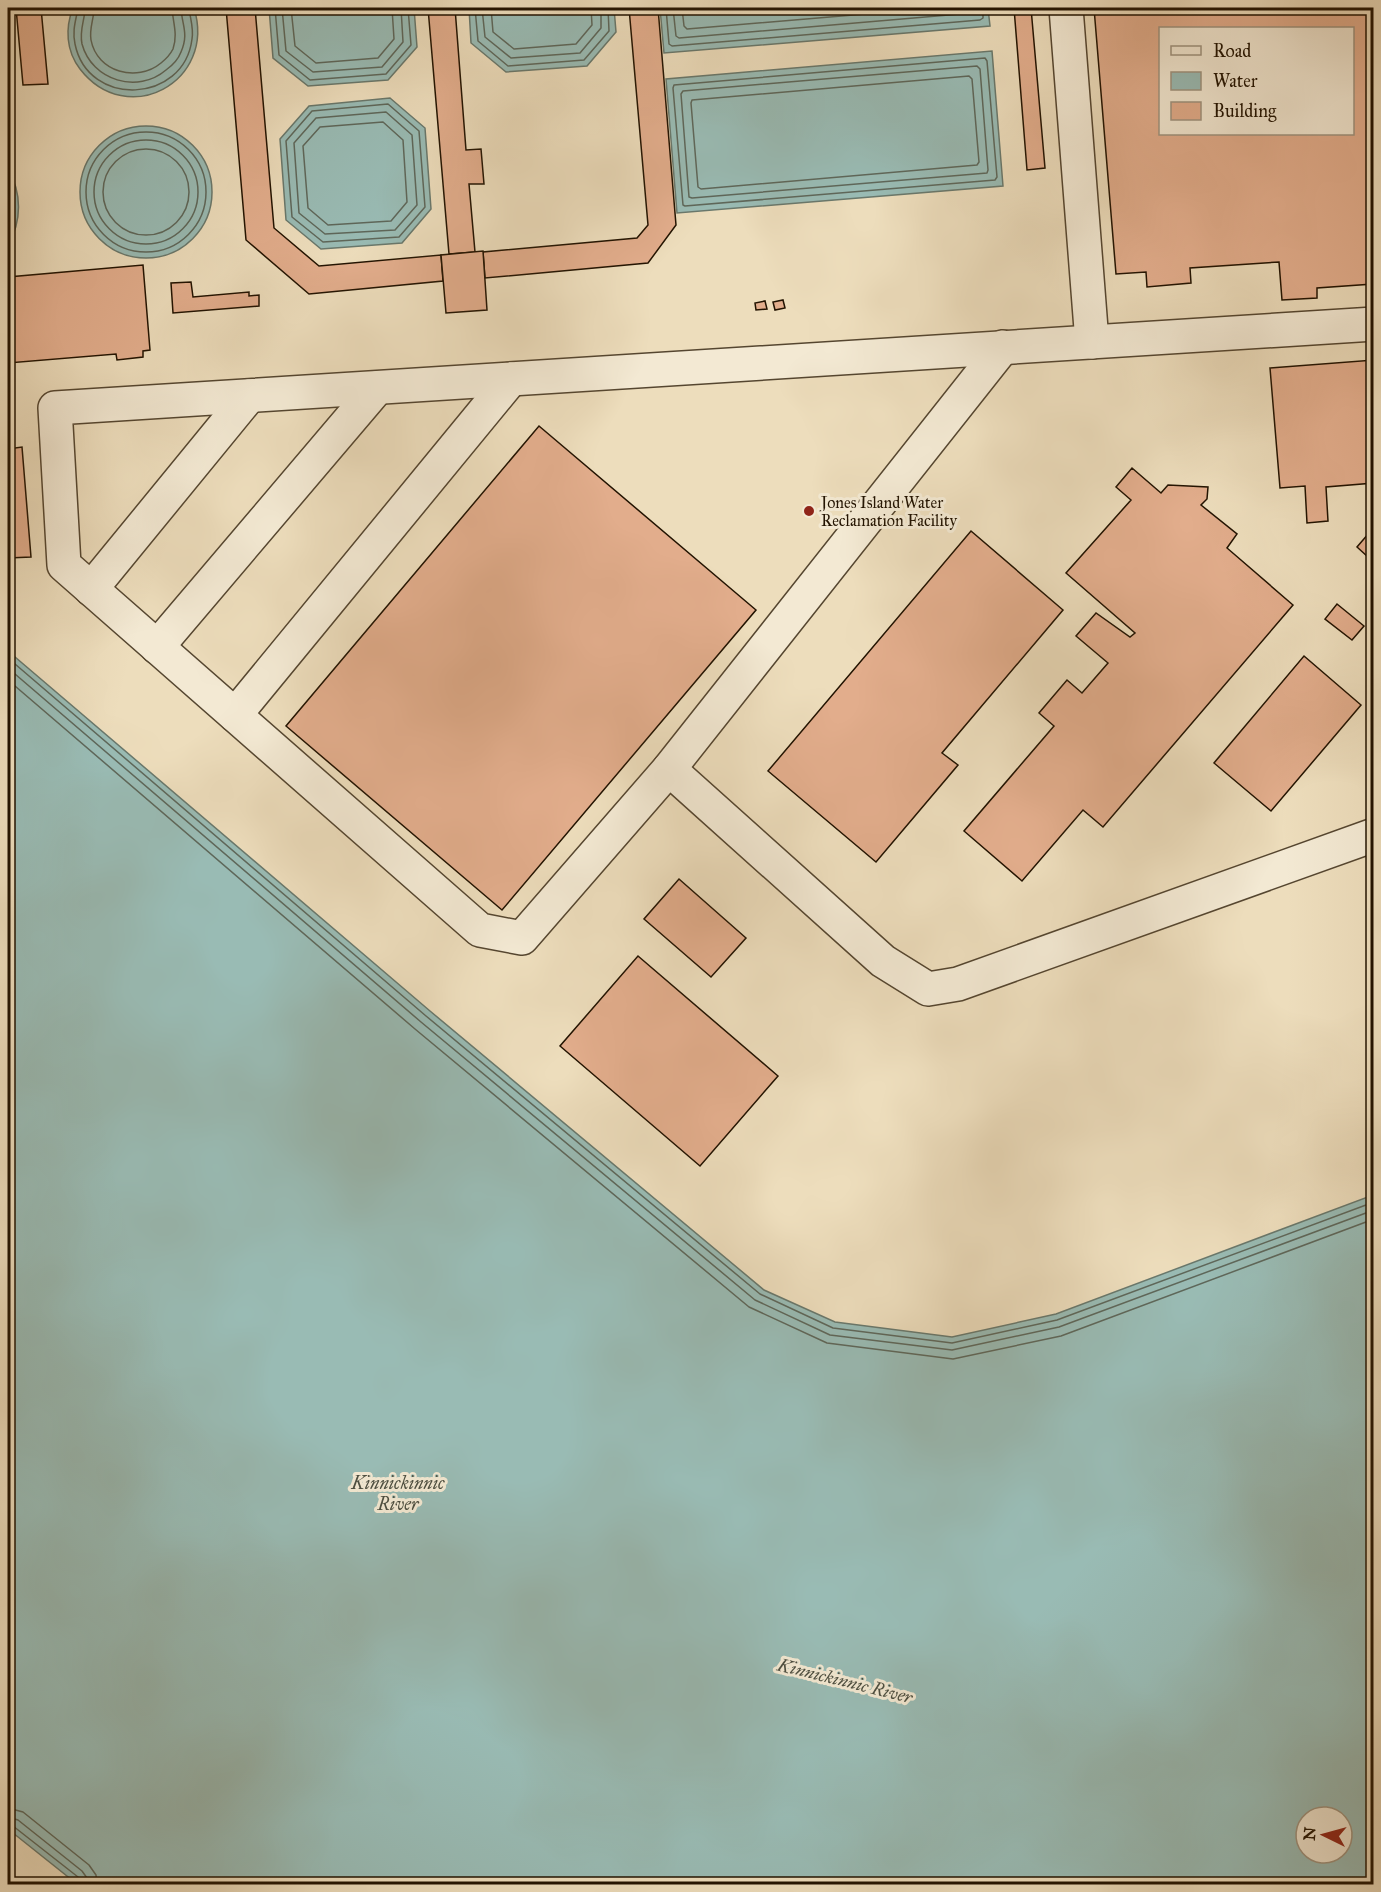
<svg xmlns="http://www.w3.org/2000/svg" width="1381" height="1892" viewBox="0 0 1381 1892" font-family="'IM FELL Great Primer',serif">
<rect width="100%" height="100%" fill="#edddbc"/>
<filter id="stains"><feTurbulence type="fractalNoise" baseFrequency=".00333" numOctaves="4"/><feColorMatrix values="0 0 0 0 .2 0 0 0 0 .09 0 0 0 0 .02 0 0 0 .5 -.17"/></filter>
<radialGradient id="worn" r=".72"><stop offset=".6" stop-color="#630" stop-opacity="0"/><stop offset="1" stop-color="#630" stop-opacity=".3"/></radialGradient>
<g fill="#99bbb4" stroke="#69786c" stroke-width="1.5" fill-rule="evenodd">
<path d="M73,8H194C217,82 127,130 80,69C66,51 65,28 73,8Z"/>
<polygon points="269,8 414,8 417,47 388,80 308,86 273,58"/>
<polygon points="469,8 614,8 616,32 587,66 506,72 471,43"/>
<polygon points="660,8 988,8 990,26 664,53"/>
<polygon points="992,51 1003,186 677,213 666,79"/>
<polygon points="390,98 425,128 431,209 402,243 321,249 286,220 280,139 309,106"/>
<circle cx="146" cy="192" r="66"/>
<path d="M8,170C22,192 22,222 8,244Z"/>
<path d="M8,651L430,1011L764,1290L835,1322L952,1337L1056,1314L1373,1195V1884H77L8,1829ZM1306,1817H1342V1853H1306Z"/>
</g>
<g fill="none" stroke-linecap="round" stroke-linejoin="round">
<g stroke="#5e675a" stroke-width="1.5">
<path d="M78,8C76,20 72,30 75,44C88,108 184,104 192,39C194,28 190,18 189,8"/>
<path d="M85,8C85,20 79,30 82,44C92,81 138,94 166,70C173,65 178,60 181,52C189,33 182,26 181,8"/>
<path d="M94,8C94,19 89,28 91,40C97,72 137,83 161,63C166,59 170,55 173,49C178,34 173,23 172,8"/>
<polyline points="275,8 279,55 310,80 386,74 411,45 408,8"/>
<polyline points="282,8 286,51 313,72 382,67 403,42 401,8"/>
<polyline points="291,8 295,46 316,63 378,58 394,39 392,8"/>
<polyline points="475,8 478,41 508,66 584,60 609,31 608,8"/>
<polyline points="482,8 485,37 511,58 580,53 601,28 601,8"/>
<polyline points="491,8 493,32 514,49 576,44 592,25 591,8"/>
<polyline points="666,8 669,44 672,46 980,20 983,18 983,8"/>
<polyline points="673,8 676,36 679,38 972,13 975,12 975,8"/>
<polyline points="682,8 684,26 687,29 936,8"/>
<polygon points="985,58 987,61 997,177 995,180 685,206 683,205 673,88 674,85"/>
<polygon points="977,66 980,69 988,170 987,173 692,198 689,197 681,94 683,91"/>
<polygon points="969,76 972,79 979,162 977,165 701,189 698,187 691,103 692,100"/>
<polygon points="388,104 419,131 425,207 399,237 323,242 292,217 286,141 312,111"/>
<polygon points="386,112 412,135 417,205 395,230 325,234 299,213 294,143 316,118"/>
<polygon points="383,122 403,140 407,202 391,221 328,225 308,208 303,146 320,127"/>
<circle cx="146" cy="192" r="60"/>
<circle cx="146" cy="192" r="52"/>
<circle cx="146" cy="192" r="43"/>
<polyline points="8,658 426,1016 760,1294 833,1328 952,1343 1057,1320 1374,1202"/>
<polyline points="8,668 421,1022 755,1300 830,1335 952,1350 1059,1327 1374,1210"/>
<polyline points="8,680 415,1029 749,1307 827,1343 953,1359 1061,1336 1374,1219"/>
<polyline points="8,1808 23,1812 89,1865 96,1875 97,1884"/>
<polyline points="8,1817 18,1820 82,1871 87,1878 88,1884"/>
<polyline points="8,1825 13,1826 78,1877 80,1884"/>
</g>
</g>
<g fill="#e2ad8c" stroke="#221301" stroke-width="1.5" fill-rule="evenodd">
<polygon points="16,8 41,8 48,84 23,85"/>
<polygon points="226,8 255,8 274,228 319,266 441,255 443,281 309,294 246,240"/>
<polygon points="428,8 455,8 466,150 481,149 484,184 469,184 475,252 449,254"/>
<polygon points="629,8 658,8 676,225 648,263 485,278 483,252 637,238 648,225"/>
<polygon points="1014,8 1031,8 1045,168 1027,170"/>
<path d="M1094,8H1374V267H1371L1373,284L1317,288V298L1282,300L1279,262L1190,268L1191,283L1147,287L1146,272L1116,274ZM1160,28H1352V134H1160Z"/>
<polygon points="483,251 487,310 446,313 441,255"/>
<polygon points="143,265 150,350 143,351 143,357 117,360 116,354 8,363 8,277"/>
<polygon points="191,282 193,297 249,292 249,296 259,295 259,306 173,313 171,283"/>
<polygon points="783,300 785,308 775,310 773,302"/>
<polygon points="765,301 767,309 756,310 755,303"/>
<polygon points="1374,360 1374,483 1326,487 1328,521 1307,523 1305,486 1280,488 1270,368"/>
<polygon points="539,426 756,610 502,910 286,726"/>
<polygon points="22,447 31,557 8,558 8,449"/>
<polygon points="1132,468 1161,493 1168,485 1208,487 1207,499 1201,505 1237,534 1227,548 1293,605 1103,827 1083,810 1022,881 964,831 1054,726 1039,713 1067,680 1082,693 1108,663 1076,636 1096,613 1130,637 1135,633 1066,573 1131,500 1116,487"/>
<polygon points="971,531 1063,610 942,753 958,765 876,862 768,771"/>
<polygon points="1369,533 1374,537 1374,551 1368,557 1357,547"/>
<polygon points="1337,604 1364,626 1352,640 1325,619"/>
<polygon points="1304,656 1361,705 1271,811 1214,763"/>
<polygon points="679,879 746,938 711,977 644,919"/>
<polygon points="638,956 778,1076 700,1166 560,1046"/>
</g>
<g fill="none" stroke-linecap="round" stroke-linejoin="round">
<defs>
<g id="minor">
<polyline points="1066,8 1092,342"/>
<polyline points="1374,324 55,408 64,565 480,930 522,938 669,769 883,961 928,989 958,984 1374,835"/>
<polyline points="91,589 249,396"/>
<polyline points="157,647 377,388"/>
<polyline points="235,715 511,379"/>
<polyline points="669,769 1003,347"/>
</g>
</defs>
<use href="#minor" stroke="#554630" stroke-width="36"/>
<use href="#minor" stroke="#f3e9d3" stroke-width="33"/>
</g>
<circle fill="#8f2418" stroke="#f3e9d3" stroke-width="2" cx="809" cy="511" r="6"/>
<g text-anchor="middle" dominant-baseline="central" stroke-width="6" stroke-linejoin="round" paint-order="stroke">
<g font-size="16" fill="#221301" stroke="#f3e9d3" text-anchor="start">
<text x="821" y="502">Jones Island Water<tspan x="821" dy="18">Reclamation Facility</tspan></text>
</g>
<g font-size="18" font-style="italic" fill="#4c4e40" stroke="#f3e9d3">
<text x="398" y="1483">Kinnickinnic<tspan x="398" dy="21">River</tspan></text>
<text transform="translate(845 1681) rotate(14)">Kinnickinnic River</text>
</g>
</g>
<rect width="1381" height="1892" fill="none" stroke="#edddbc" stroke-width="30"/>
<rect x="9" y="9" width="1363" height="1874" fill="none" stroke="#221301" stroke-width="3"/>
<rect x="15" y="15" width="1351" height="1862" fill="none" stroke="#221301" stroke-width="1.5"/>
<rect x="1159" y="27" width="195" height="108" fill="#f3e9d3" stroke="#9f937f" stroke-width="1.5"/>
<rect x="1171" y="46" width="30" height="9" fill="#f3e9d3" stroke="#9f937f" stroke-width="1.5"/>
<text x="1213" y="57" font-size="18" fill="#221301">Road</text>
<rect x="1171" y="72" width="30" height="18" fill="#99bbb4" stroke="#9f937f" stroke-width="1.5"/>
<text x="1213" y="87" font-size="18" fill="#221301">Water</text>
<rect x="1171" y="102" width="30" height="18" fill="#e2ad8c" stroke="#9f937f" stroke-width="1.5"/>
<text x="1213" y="117" font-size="18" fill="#221301">Building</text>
<g transform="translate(1324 1835) rotate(275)"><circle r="28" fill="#f3e9d3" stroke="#9f937f" stroke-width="1.5"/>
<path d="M0-4.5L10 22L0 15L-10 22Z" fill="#8f2418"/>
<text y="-9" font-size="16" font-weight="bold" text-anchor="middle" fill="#221301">N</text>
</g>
<rect width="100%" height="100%" filter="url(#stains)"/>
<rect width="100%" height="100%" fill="url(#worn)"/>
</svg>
